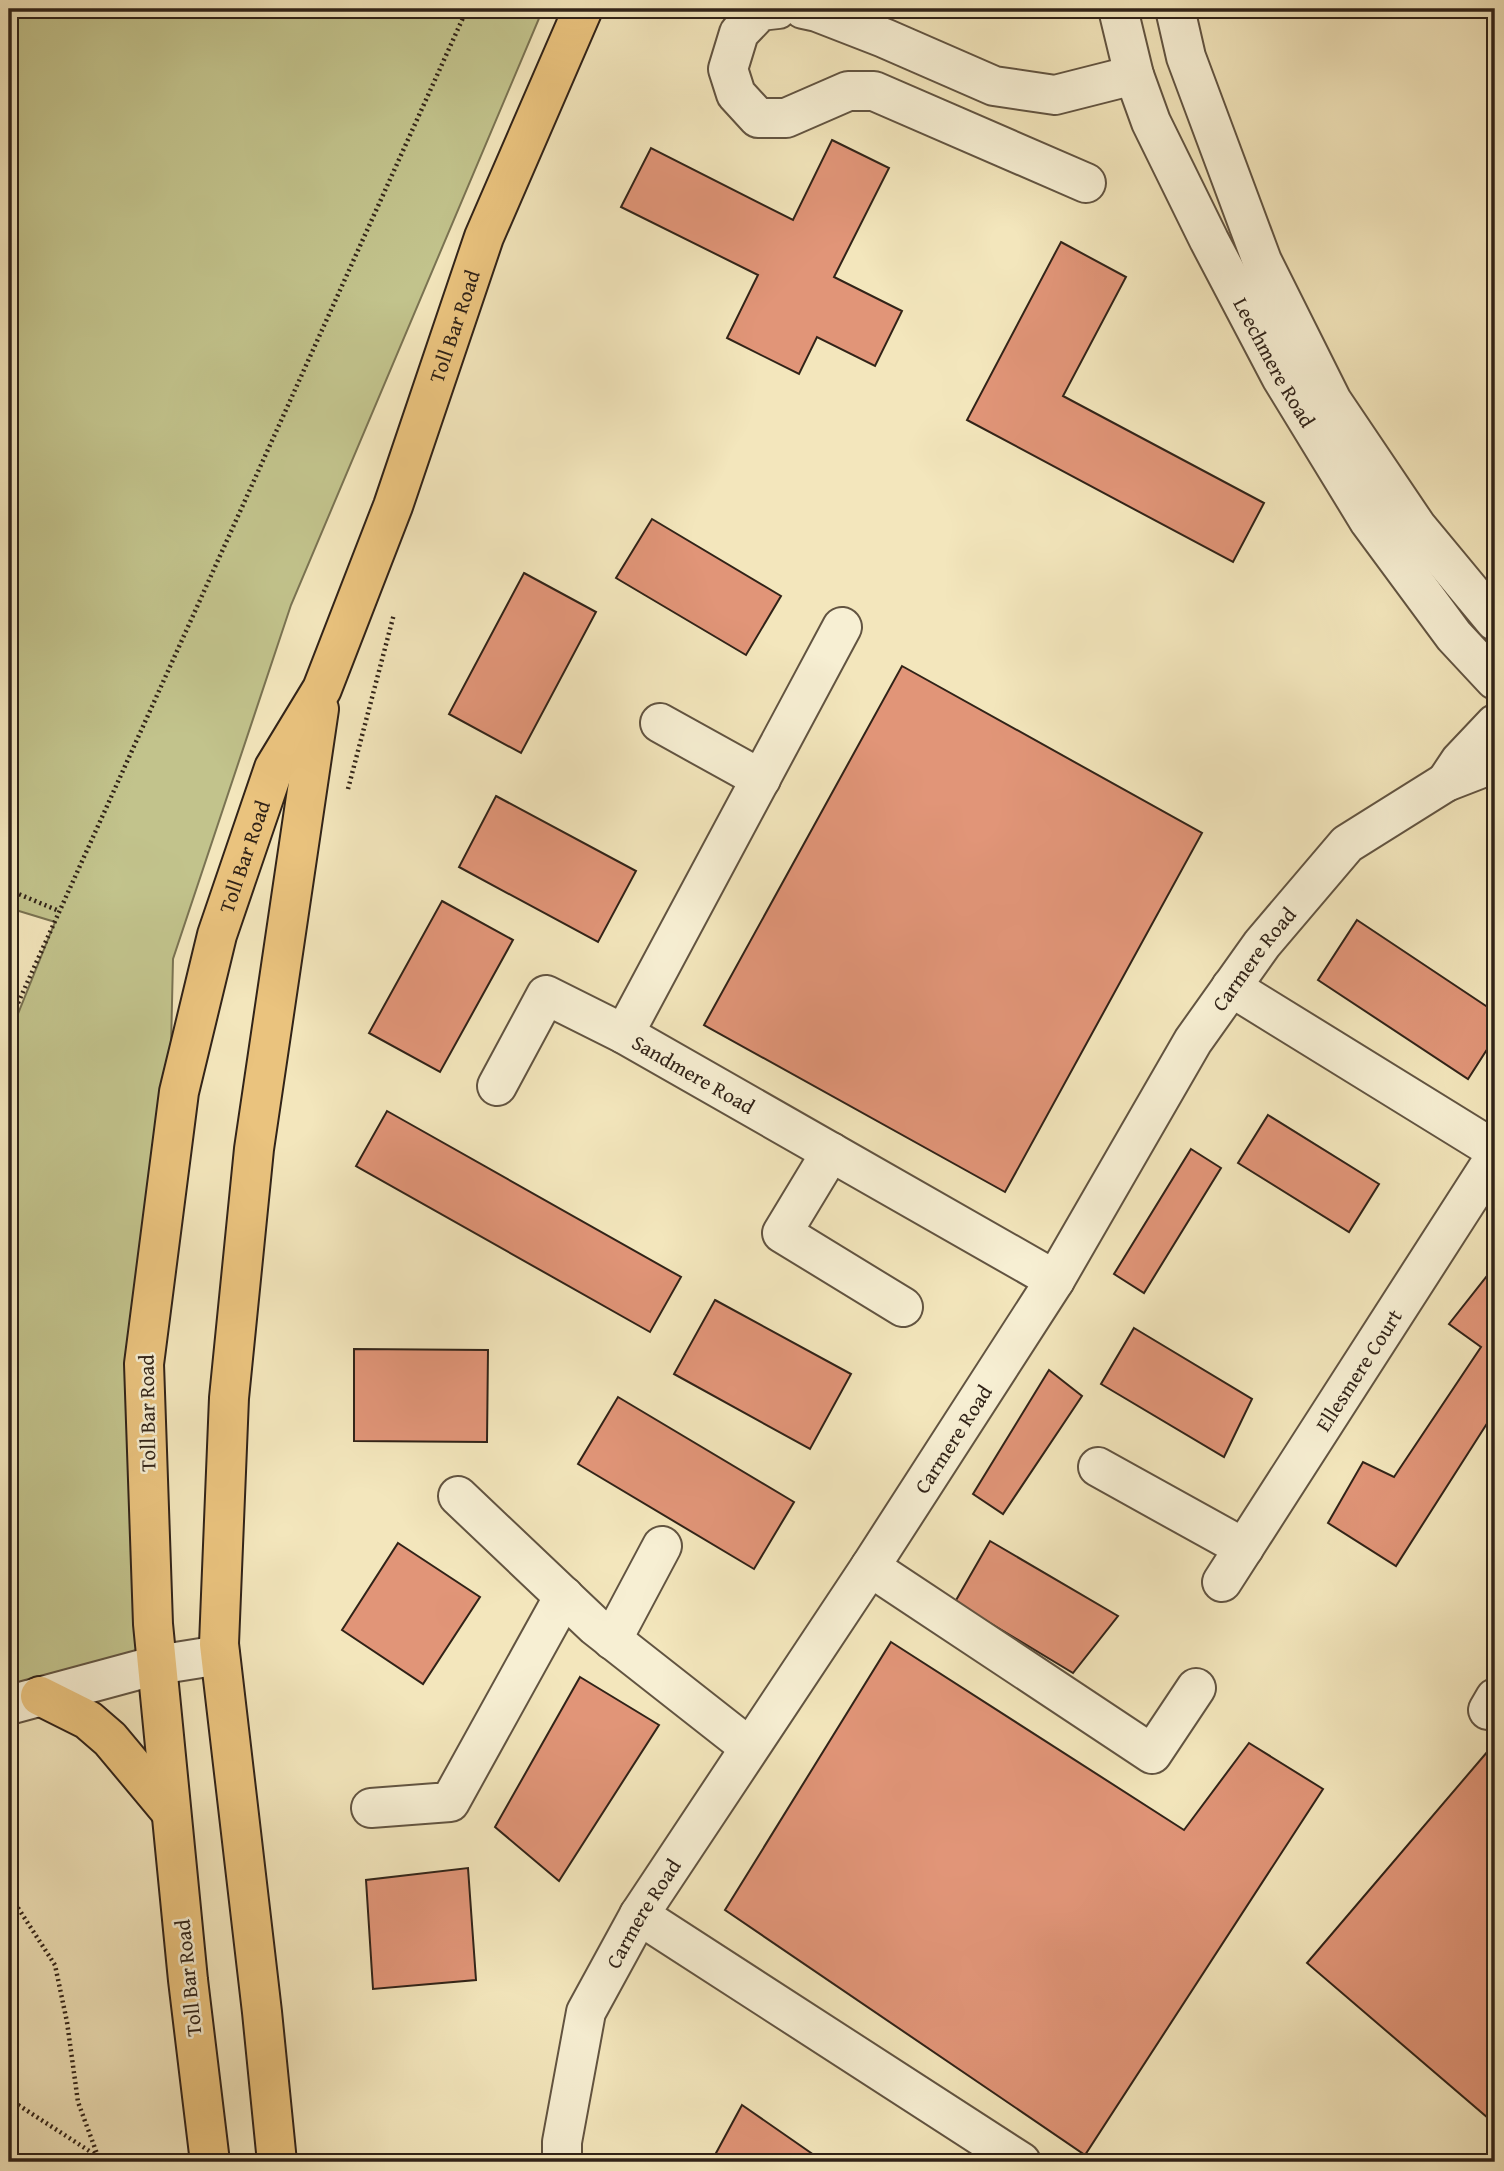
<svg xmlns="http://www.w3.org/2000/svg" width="1504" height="2171" viewBox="0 0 1504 2171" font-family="'Gentium Book Plus',serif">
<rect width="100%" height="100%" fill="#f3e6bc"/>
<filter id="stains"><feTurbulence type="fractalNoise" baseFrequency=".00286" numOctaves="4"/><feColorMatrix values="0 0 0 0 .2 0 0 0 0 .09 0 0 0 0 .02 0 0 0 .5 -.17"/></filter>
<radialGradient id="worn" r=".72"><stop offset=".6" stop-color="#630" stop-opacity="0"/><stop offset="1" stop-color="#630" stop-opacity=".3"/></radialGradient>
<polygon fill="#c2c38c" stroke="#7a7352" stroke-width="2" points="9,9 543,9 291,605 173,959 157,1665 9,1705 9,1036 55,922 9,908"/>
<g fill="#e19578" stroke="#312318" stroke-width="2">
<polygon points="832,140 889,168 834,277 902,311 875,366 817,337 799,374 727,338 758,275 621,207 651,148 793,220"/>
<polygon points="1061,242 1126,277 1063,396 1264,503 1233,562 967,420"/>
<polygon points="652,519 781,596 746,655 616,578"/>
<polygon points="524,573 596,612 521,753 449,714"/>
<polygon points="902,666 1202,833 1005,1192 704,1025"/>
<polygon points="496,796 636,871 598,942 459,867"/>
<polygon points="442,901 513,940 440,1072 369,1033"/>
<polygon points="1357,920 1495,1012 1495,1037 1468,1079 1318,980"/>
<polygon points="387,1111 681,1277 650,1332 356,1166"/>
<polygon points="1268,1115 1379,1184 1349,1232 1238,1163"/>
<polygon points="1191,1149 1221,1168 1144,1293 1114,1274"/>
<polygon points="1494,1267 1495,1411 1396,1566 1328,1523 1363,1462 1394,1477 1481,1347 1449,1324"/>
<polygon points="715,1300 851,1374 810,1449 674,1374"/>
<polygon points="1134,1328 1252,1399 1224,1457 1101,1384"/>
<polygon points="354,1349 488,1350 487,1442 354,1441"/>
<polygon points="1049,1370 1082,1396 1003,1514 973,1494"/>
<polygon points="618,1397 794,1502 754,1569 578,1464"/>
<polygon points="990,1541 1118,1616 1073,1673 955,1602"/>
<polygon points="398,1543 480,1597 423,1684 342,1630"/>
<polygon points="891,1642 1184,1830 1249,1743 1323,1789 1085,2155 725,1910"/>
<polygon points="580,1677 659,1725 559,1881 495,1827"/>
<polygon points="1488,1751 1495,1757 1495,2124 1307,1963"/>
<polygon points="468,1868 476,1980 373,1989 366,1880"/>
<polygon points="742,2105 824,2162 726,2162 715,2155"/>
</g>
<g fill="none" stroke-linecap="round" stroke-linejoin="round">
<defs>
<g id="minor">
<polyline points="778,9 760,11 739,33 728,69 736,94 758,118 786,118 848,91 874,91 1086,183"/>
<polyline points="803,9 817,12 884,38 994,86 1055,95 1134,75"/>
<path id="s1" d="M1118,9L1134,75L1151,122L1209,240L1281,377L1369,521L1454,636L1495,680"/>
<polyline points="1175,9 1186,57 1262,261 1332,401 1417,527 1495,621"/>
<path id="s2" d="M842,627L624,1034L1055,1280"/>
<polyline points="660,723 761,779"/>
<polyline points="1446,782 1460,761 1495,724"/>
<polyline points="1231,987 1495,1150"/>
<polyline points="497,1086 546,995 624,1034"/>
<polyline points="831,1152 782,1233 903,1307"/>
<polyline points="1098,1467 1244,1548"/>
<polyline points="458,1496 595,1626 749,1747"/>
<polyline points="870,1567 1152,1754 1196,1688"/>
<path id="s3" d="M1222,1582L1495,1157"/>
<polyline points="612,1640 662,1546"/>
<polyline points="9,1705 157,1665 220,1655"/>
<polyline points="1488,1710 1495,1698"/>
<polyline points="371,1808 450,1802 564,1596"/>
<polyline points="639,1915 1021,2162"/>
<path id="s4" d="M562,2162V2142L586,2012L639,1915L870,1567L1055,1280L1193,1041L1262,944L1347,844L1446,782L1495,763"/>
</g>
<g id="major">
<polyline points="40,1696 88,1720 110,1739 171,1812"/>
<path id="s5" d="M210,2162L188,1980L153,1624L144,1364L179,1092L217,935L274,768L322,689L393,506L484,237L583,9"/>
<polyline points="277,2162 262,2012 219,1644 229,1398 254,1149 319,709"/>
</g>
</defs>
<use href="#minor" stroke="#625441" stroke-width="42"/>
<use href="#major" stroke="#312318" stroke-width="42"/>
<g stroke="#312318" stroke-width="4.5" stroke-dasharray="2 3.5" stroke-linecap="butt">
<polyline points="348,789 394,614"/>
<polyline points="9,890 59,911"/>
<polyline points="9,1023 467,9"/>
<polyline points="9,1894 55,1965 67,2022 78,2102 100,2162"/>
<polyline points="9,2099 97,2156"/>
</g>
<use href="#minor" stroke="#f7efd3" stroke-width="38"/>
<use href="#major" stroke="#eac37e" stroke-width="38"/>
</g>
<g text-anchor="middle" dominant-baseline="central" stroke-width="5" stroke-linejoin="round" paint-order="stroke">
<g font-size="21" fill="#312318" stroke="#f7efd3">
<text stroke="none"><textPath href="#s5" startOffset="1892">Toll Bar Road</textPath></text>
<text stroke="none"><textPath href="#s1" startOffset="388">Leechmere Road</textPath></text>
<text stroke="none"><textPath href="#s5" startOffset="1320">Toll Bar Road</textPath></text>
<text stroke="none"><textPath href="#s4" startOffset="1400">Carmere Road</textPath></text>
<text stroke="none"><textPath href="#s2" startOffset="542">Sandmere Road</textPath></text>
<text stroke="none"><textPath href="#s3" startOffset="252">Ellesmere Court</textPath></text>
<text transform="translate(147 1413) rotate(-91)">Toll Bar Road</text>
<text stroke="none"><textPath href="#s4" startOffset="833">Carmere Road</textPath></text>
<text stroke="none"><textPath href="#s4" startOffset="266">Carmere Road</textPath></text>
<text transform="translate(188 1978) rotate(-96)">Toll Bar Road</text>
</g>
</g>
<rect width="1504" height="2171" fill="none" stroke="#f3e6bc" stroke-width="35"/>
<rect x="10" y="10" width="1483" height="2150" fill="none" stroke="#312318" stroke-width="3.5"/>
<rect x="18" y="18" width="1469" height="2136" fill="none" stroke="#312318" stroke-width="2"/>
<rect width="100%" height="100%" filter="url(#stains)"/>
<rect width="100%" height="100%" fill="url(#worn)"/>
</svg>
